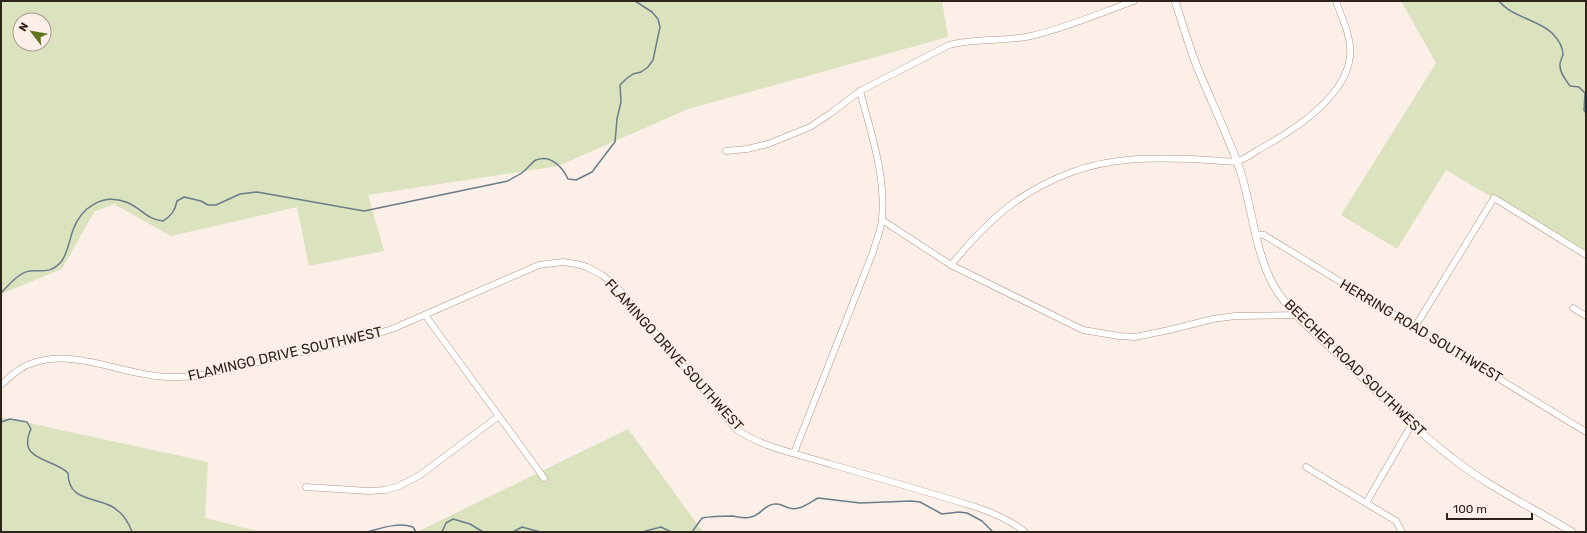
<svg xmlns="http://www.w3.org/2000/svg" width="1587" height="533" viewBox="0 0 1587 533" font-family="Rubik,sans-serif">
<rect width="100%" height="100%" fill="#fbefe7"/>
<g fill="#dae2be" fill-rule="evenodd">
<path d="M1,1H942L948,37L688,109L558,166L368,195L384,251L309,266L297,207L171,236L114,204L94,212L62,269L1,294ZM20,20H44V44H20Z"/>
<polygon points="1401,1 1586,1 1586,253 1446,170 1397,249 1341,215 1436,63"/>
<polygon points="1,417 208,462 205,518 261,532 1,532"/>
<polygon points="628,429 703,532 417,532"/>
</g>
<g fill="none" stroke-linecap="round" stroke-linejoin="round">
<g stroke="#697d8a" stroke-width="1.5">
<path d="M1499,1C1513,18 1537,19 1552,33C1558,39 1563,47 1563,55C1562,58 1560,61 1560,64C1559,72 1566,80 1570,86L1579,87L1585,93L1584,110L1586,113"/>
<path d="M1,293C8,286 19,272 30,271C43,270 50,274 61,262C68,253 69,241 73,230C81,208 102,193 126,202C142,208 145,219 163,221C171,216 175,211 177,201L184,197L201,201L208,205H216L240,194L257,192L364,211L508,181C514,177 520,175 524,171C528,168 532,162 536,160C551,154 563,168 568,179L576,180L592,172L611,147L615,142L617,119L621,102L620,85L626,79L633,74L641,72L648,67L653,60L660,27L658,19L652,12L635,1"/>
<path d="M1,422L10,419L27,422L31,429C16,461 53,458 68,473C68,500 92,497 111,506C122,512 128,520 132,532"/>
<path d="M367,532C382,528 398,522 413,527L416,532"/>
<polyline points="442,532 446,523 453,519 470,524 483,532"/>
<polyline points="513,532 522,527 540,532"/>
<polyline points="642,532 661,527 671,532"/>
<path d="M692,532L702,518C713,516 722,516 733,516C739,517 745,519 751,517C761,515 765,504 775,504C781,503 784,507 789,508C800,511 809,503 818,498L860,503L911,501L920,502L942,514L959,512L967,513L982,521L993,532"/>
</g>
<defs>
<g id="minor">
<path d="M726,151L747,149L768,144L810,127L831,113L860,91L949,45C976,38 1004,42 1031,36C1066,28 1100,13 1134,1"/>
<polyline points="882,220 951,265 1083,330 1119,336 1135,337 1169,330 1213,319 1235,316 1297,315"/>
<polyline points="1256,234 1264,235 1586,432"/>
<path d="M951,265C986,222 1018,192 1072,172C1113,157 1151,158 1194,159C1203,160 1212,160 1221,161C1226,161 1232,162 1236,162C1243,160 1252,154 1258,150C1291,132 1346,98 1350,56C1352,37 1342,19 1336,1"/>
<polyline points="1573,308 1586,316"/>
<polyline points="425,315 544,478"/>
<polyline points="1415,327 1494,198 1586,255"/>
<path d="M1,385C10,377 18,368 30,364C72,348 116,372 157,376C170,378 184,377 197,376L359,339L392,329L539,265L563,262L576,264L587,267L602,275L616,286L736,429C763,448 799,454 830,464C879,478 927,492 976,507C994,513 1010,520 1025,532"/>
<path d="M794,453L873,252C876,241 881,230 882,219C886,176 871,133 860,91"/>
<polyline points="1306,467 1396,521 1402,532"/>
<polyline points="306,487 369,491 385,490 399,486 420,475 499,416"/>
<polyline points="1366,503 1412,424"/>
</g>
<path id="tertiary" d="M1175,1C1182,22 1188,43 1196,64C1210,99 1227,133 1240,170C1252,206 1255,253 1274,286C1290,314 1322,339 1345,361C1380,394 1413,428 1451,457C1488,487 1532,507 1572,532"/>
</defs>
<use href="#minor" stroke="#b09481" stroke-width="7"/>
<use href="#tertiary" stroke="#b09481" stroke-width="8"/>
<use href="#minor" stroke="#fff" stroke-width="6"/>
<use href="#tertiary" stroke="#fff" stroke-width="7"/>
</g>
<g text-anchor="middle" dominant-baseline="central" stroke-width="3.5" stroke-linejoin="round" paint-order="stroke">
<g font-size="14" fill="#2e231b" stroke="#fbefe7">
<text transform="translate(1421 331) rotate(31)">HERRING ROAD SOUTHWEST</text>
<text transform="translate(285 354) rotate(-13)">FLAMINGO DRIVE SOUTHWEST</text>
<text transform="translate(674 355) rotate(48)">FLAMINGO DRIVE SOUTHWEST</text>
<text transform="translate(1355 368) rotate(44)">BEECHER ROAD SOUTHWEST</text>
</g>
</g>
<rect width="1587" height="533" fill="none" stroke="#2e231b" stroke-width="4"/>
<g transform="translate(32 32) rotate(301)"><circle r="19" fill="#fbefe7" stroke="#a99d95"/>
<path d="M0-3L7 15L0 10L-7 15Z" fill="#627320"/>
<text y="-6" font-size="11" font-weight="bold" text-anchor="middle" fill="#2e231b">N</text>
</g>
<path d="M1447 513v6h85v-6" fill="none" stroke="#2e231b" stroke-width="2"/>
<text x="1453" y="513" font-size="12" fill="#2e231b" stroke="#fbefe7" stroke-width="3" paint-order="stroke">100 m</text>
</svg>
